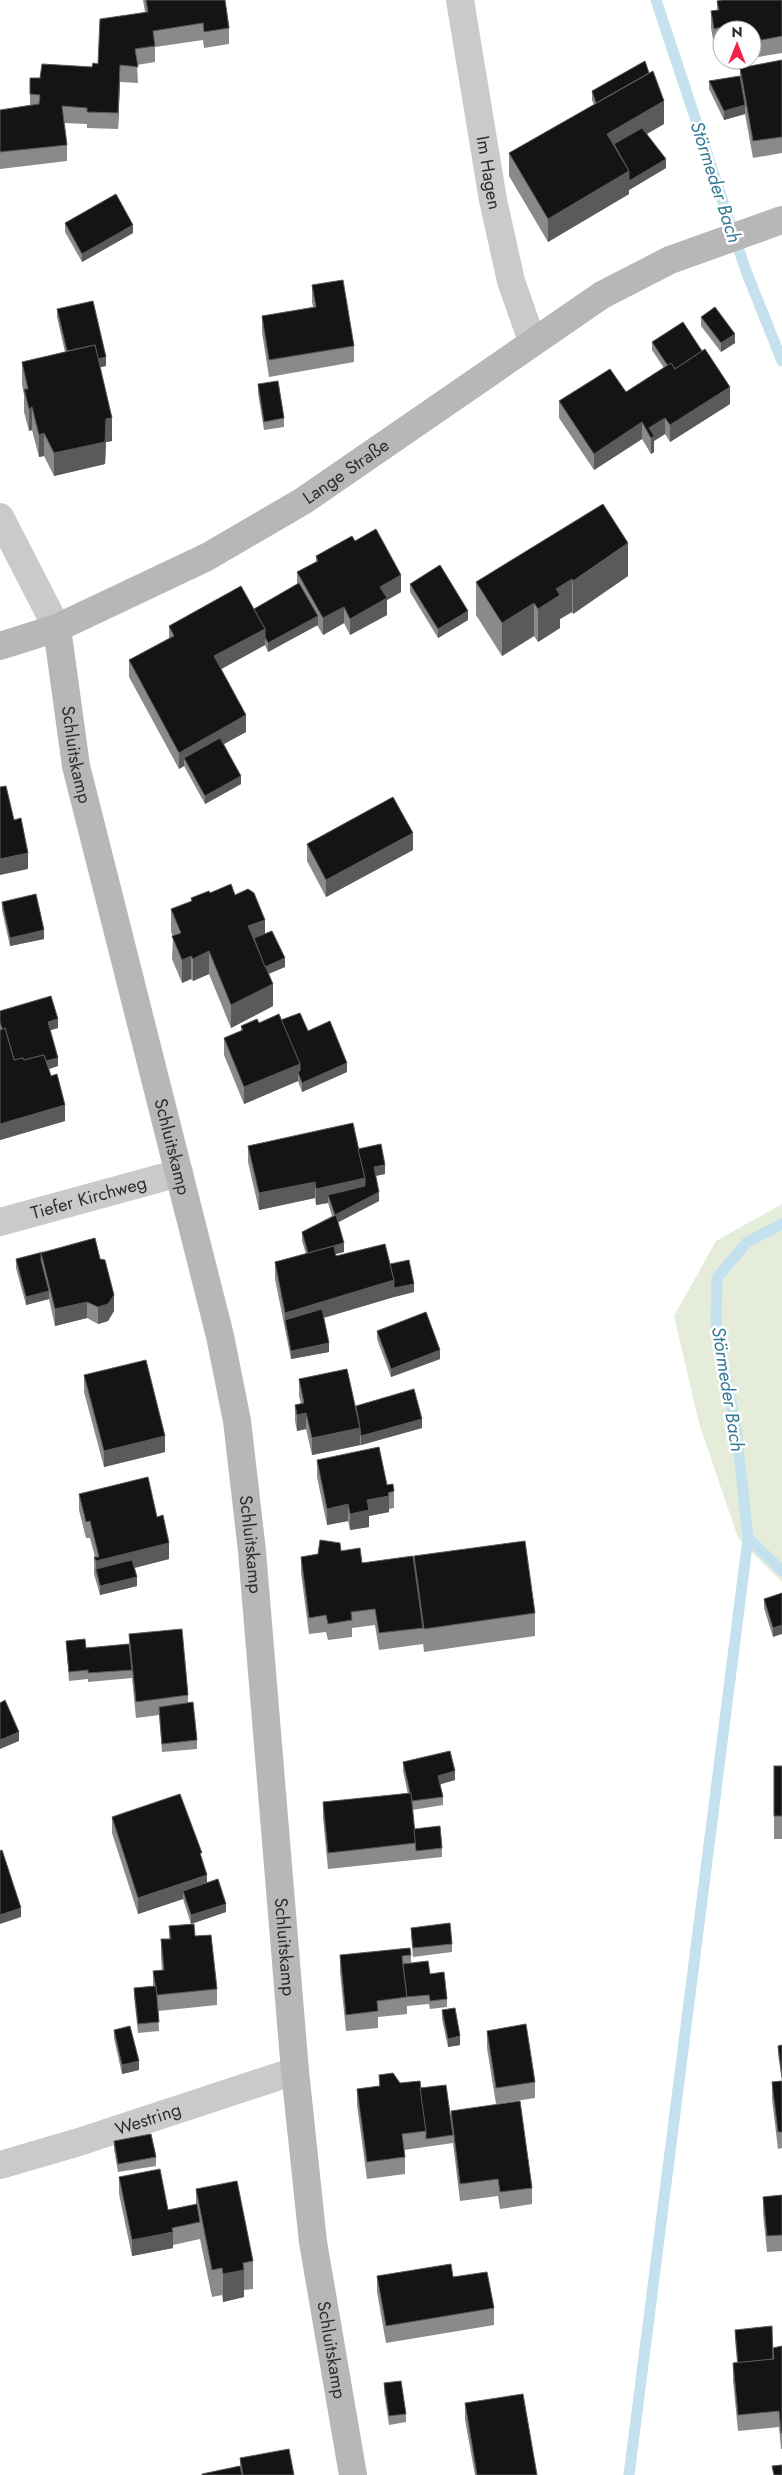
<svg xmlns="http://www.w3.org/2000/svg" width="782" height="2475" viewBox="0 0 782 2475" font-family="Jost,sans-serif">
<rect width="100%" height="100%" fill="#fff"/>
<polygon fill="#e5ecda" points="782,1204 782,1582 738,1538 699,1423 674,1316 716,1241"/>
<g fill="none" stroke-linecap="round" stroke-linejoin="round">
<g stroke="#c4e2ee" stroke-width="11">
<polyline points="656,0 746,271 782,361"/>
<polyline points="782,1224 747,1242 717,1278 716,1328 736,1427 748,1538 782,1571"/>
<polyline points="629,2475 748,1538"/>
</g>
<g stroke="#cacaca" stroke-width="28">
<path id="s1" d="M460,0L493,200L511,281L532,341"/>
<polyline points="0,517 57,628"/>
<path id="s2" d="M0,1222L179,1173"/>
<path id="s3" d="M0,2165L79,2142L295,2071"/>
</g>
<g stroke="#b7b7b7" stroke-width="28">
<path id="s4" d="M57,628L76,766L220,1336L237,1421L252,1551L295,2071L313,2242L353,2475"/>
<path id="s5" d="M0,646L57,628L207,557L303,501L602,295L670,260L782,220"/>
</g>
</g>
<g fill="#8a8a8a">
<polygon points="143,0 225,0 229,28 229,44 204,48 203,40 155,47 155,62 137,65 138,83 120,82 118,129 87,128 87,124 64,123 67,145 67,161 0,169 0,110 30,105 30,94 40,78 92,67 98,64 145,12"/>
<polygon points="782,0 782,53 752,58 752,30 722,30 722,44 714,45 711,28 711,11 717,10 717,1"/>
<polygon points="782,60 782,153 753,158 745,114 724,120 709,89 709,81 740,76 740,68"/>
<polygon points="592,91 664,124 647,134 666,168 629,190 629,194 548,242 509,176 509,153 594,105 592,100"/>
<polygon points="65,223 133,233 82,262 65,232"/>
<polygon points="312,285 354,346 354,362 269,377 262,332 262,316 313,307 312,302"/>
<polygon points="57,309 106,366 100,367 112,441 106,442 105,464 54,476 44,456 39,457 32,430 29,431 24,412 24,395 22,384 22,362 65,352 57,317"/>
<polygon points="701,317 735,343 721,352 701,326"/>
<polygon points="652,342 730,404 670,442 665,434 654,441 654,452 651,454 642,439 594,470 559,418 559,401 626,392 664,368 652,350"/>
<polygon points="258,384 284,418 284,427 264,430 258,393"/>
<polygon points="355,541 401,592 387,600 387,615 350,635 344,623 323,635 317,625 268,652 265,645 221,669 246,732 224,744 241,784 205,804 184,766 179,769 129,677 129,660 169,638 169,626 254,609 297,585 297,572 316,562 316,556"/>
<polygon points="628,576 573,614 572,612 560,619 560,628 538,642 534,636 502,656 476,615 476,582"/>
<polygon points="410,584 468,620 438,638 410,592"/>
<polygon points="307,844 413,850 326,897 307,861"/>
<polygon points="210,893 235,895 265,934 285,967 268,974 273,1006 231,1028 209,974 193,981 191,979 182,983 172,959 173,936 171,932 171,909 191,902 191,898"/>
<polygon points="2,902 44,939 10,946 2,910"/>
<polygon points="0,1011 58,1028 50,1030 58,1066 49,1069 65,1121 0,1140"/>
<polygon points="281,1020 308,1031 347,1072 302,1092 298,1081 244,1104 224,1055 224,1038 241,1031 241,1026 259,1023"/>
<polygon points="248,1146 358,1149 385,1174 376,1176 379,1201 338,1222 344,1252 335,1254 336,1256 390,1264 414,1292 394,1297 323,1318 329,1352 291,1359 275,1279 275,1262 306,1254 302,1241 302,1232 332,1216 328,1203 316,1205 315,1198 259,1210 248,1162"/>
<polygon points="95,1238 114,1311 108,1321 98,1324 87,1318 55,1326 49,1299 26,1305 16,1268 16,1259"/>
<polygon points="377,1331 440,1359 391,1377 377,1339"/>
<polygon points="84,1375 165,1452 104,1467 84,1392"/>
<polygon points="299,1379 356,1406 422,1428 361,1445 312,1455 306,1429 297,1431 295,1421 295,1405 301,1404 299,1396"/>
<polygon points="317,1460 387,1485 394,1491 394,1508 389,1509 389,1512 369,1516 369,1527 350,1530 348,1521 327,1525 317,1477"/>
<polygon points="79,1494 157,1517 169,1559 135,1568 137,1586 100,1595 94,1574 94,1557 95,1557 90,1538 86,1538 79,1510"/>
<polygon points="341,1551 362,1563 414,1562 414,1556 535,1613 535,1636 424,1652 423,1643 423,1644 379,1650 375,1625 352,1628 352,1637 328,1640 326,1632 309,1634 301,1573 301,1557"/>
<polygon points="782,1593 773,1637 764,1608 764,1599"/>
<polygon points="129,1634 188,1695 188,1703 197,1740 197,1749 162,1752 159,1715 136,1718 132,1678 88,1682 88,1679 69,1681 66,1641 86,1648 129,1644"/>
<polygon points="403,1762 455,1780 440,1784 443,1797 443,1805 412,1810 414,1829 442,1848 442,1857 328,1869 323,1818 323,1802 408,1794 403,1771"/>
<rect x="774" y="1766" width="8" height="73"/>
<polygon points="112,1817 202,1860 207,1882 226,1912 191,1924 183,1899 138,1914 112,1833"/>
<polygon points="169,1926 195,1936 217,1989 217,2005 158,2011 159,2031 138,2033 134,1997 134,1988 153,1986 153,1971 162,1970 161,1956 161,1939 169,1939"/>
<polygon points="411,1928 452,1944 452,1952 413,1957 411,1936"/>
<polygon points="340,1955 411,1955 411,1963 430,1974 447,1999 447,2007 430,2009 429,2004 407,2006 407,2014 378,2017 378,2028 346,2031 340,1972"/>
<polygon points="442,2010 460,2045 448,2047 442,2019"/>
<polygon points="114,2030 139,2070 122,2074 114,2038"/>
<polygon points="487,2031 535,2082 535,2098 496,2104 487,2048"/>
<polygon points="782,2045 782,2148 778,2149 772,2099 772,2082 782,2081 778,2054 778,2046"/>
<polygon points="379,2075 400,2083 420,2088 451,2117 451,2111 532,2188 532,2204 500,2209 498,2196 460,2201 453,2143 404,2150 405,2157 405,2174 367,2179 357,2105 357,2089 379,2086"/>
<polygon points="114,2141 156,2157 156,2166 118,2172 114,2149"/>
<polygon points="119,2177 168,2210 196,2205 196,2189 253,2261 253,2289 244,2290 244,2297 223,2302 222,2295 212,2297 200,2239 173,2245 173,2248 132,2256 119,2194"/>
<polygon points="782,2195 782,2251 767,2252 763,2213 763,2197"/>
<polygon points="377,2276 453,2277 494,2308 494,2325 386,2343 377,2292"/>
<polygon points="735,2330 773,2348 782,2346 782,2449 781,2449 779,2427 738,2431 733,2380 733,2363 737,2363 735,2338"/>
<polygon points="384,2383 406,2414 406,2422 389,2425 384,2392"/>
<polygon points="465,2403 537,2475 475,2475 465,2420"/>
<polygon points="240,2458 294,2475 202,2475 240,2466"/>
</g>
<g fill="#5a5a5a">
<polygon points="120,65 120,82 118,129 118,113"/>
<polygon points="664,101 664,124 611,154 607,134"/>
<polygon points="745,105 745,114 724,120 724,111"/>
<polygon points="666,159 666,168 629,190 629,194 548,242 548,219 629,171"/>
<polygon points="133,225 133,233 82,262 82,254"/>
<polygon points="735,334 735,343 721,352 721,343"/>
<polygon points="106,357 106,366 71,373 71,365"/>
<polygon points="730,387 730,404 670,442 670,425"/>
<polygon points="32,407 32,430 29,431 29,409"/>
<polygon points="112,418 112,441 106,442 105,464 54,476 54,453 106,419"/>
<polygon points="665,418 665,434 654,441 654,452 651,454 651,438 649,428"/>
<polygon points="642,422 642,439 594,470 594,454"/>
<polygon points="44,433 44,456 39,457 39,435"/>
<polygon points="628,543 628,576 573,614 573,581"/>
<polygon points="401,575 401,592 387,600 387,615 350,635 350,619 380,587"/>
<polygon points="572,579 572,612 560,619 560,628 538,642 538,609 556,589"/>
<polygon points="534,603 534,636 502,656 502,623"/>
<polygon points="344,607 344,623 323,635 323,618"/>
<polygon points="468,611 468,620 438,638 438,629"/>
<polygon points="318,616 318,625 268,652 268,643"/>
<polygon points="265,629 265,645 214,673 214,656"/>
<polygon points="246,715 246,732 187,764 184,758 184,766 179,769 179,753"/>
<polygon points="241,776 241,784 205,804 205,796"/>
<polygon points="413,833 413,850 326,897 326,880"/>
<polygon points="28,853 28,869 0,875 0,859"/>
<polygon points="265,920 265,943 252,948 248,926"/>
<polygon points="44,930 44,939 10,946 10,938"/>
<polygon points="209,951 209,974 193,981 193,959"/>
<polygon points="191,956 191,979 182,983 182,960"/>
<polygon points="285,958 285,967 261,977 261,969"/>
<polygon points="273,984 273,1006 231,1028 231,1005"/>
<polygon points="58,1019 58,1028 48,1031 48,1022"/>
<polygon points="58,1058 58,1066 24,1077 24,1068"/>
<polygon points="347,1063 347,1072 302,1092 302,1083"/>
<polygon points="300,1064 300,1078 298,1072 298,1081 244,1104 244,1087"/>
<polygon points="65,1105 65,1121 0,1140 0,1124"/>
<polygon points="385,1165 385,1174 374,1176 374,1167"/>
<polygon points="365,1178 365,1195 328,1195 328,1203 316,1205 316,1189"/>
<polygon points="315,1182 315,1198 259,1210 259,1193"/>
<polygon points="379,1192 379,1201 335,1224 335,1215"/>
<polygon points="344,1243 344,1252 308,1261 308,1253"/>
<polygon points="394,1280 394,1297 286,1329 285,1320 285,1313"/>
<polygon points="414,1284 414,1292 394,1297 394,1288"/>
<polygon points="49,1291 49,1299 26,1305 26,1297"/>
<polygon points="114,1295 114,1311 108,1321 98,1324 98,1307"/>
<polygon points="87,1302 87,1318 55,1326 55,1309"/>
<polygon points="329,1343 329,1352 291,1359 291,1351"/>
<polygon points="440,1350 440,1359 391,1377 391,1369"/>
<polygon points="306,1413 306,1429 297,1431 297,1415"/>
<polygon points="422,1419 422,1428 361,1445 361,1436"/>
<polygon points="360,1428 360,1445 312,1455 312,1438"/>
<polygon points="165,1436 165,1452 104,1467 104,1451"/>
<polygon points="389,1496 389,1512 369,1516 369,1527 350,1530 350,1514 367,1500"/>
<polygon points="348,1504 348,1521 327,1525 327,1509"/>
<polygon points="169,1543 169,1559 97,1577 96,1569 96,1561"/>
<polygon points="137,1577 137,1586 100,1595 100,1586"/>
<polygon points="782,1625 782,1634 773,1637 773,1628"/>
<polygon points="19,1732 19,1741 0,1749 0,1740"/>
<polygon points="455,1771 455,1780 438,1785 438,1776"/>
<polygon points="207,1875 207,1891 183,1891 183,1899 138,1914 138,1898"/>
<polygon points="226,1904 226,1912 191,1924 191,1915"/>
<polygon points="21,1908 21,1917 0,1924 0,1915"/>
<polygon points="460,2036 460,2045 448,2047 448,2039"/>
<polygon points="139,2061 139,2070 122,2074 122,2065"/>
<polygon points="173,2232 173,2248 132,2256 132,2240"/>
<polygon points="244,2270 244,2297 223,2302 223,2274"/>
</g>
<g fill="#141414" stroke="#5a5a5a">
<polygon points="146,0 225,0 229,28 204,32 203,23 153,31 155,46 135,49 138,67 120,65 118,113 87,112 87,108 62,106 67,145 0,152 0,110 39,104 40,95 30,94 30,78 40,78 42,64 92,67 93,63 98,64 100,19 148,12"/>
<polygon points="722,0 782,0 782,36 752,42 752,30 723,30 722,27 714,29 711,11 719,10 717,1"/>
<polygon points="782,60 782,137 753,141 740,68"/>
<polygon points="645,61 649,73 596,103 592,91"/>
<polygon points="653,71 664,101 607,134 629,171 548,219 509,153"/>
<polygon points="740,76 745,105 724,111 709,81"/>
<polygon points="642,128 666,159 629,181 629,171 614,144"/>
<polygon points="116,194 133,225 82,254 65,223"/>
<polygon points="343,280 354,346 269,360 262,316 316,307 312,285"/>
<polygon points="93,301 106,357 98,359 95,345 67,351 57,309"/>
<polygon points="715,307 735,334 721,343 701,317"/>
<polygon points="683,322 702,351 675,369 671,363 668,366 652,342"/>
<polygon points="95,345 112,418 106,419 105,442 54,453 44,433 39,435 32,407 29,409 24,389 28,389 22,362"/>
<polygon points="705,349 730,387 670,425 665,418 649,428 654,436 651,438 642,422 594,454 559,401 610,369 626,392 671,363 675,369"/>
<polygon points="278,381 284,418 264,422 258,384"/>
<polygon points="603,504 628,543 573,581 572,579 556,589 560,595 538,609 534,603 502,623 476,582"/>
<polygon points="376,529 401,575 380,587 387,598 350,619 344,607 323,618 297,572 318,561 316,556 352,536 355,541"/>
<polygon points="440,565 468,611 438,629 410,584"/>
<polygon points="299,583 318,616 268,643 265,637 265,629 254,609"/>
<polygon points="241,586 265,629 214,656 246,715 179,753 129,660 174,636 169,626"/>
<polygon points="220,738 241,776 205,796 184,758"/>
<polygon points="6,786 14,820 21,818 28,853 0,859 0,787"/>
<polygon points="393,797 413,833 326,880 307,844"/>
<polygon points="231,884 235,895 248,889 254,893 265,920 248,926 273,984 231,1005 209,951 193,959 191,956 182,960 172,936 181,933 171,909 192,901 191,898 209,891 210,893"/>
<polygon points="36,894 44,930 10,938 2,902"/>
<polygon points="272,931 285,958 265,967 254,938"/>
<polygon points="51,996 58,1019 48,1022 58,1058 46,1061 44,1055 24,1060 23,1058 14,1060 5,1028 2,1029 0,1022 0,1011"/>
<polygon points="300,1013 308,1031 330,1021 347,1063 302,1083 298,1072 300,1071 300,1064 281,1020"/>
<polygon points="279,1014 300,1064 244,1087 224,1038 243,1030 241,1026 257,1019 259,1023"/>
<polygon points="5,1028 14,1060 23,1058 24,1060 44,1055 51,1076 57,1074 65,1105 0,1124 0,1030"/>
<polygon points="353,1123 365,1178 316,1189 315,1182 259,1193 248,1146"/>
<polygon points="381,1144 385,1165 374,1167 379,1192 335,1215 328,1195 365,1186 365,1178 358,1149"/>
<polygon points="336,1215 344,1243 308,1253 302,1232"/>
<polygon points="95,1238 100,1259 105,1260 114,1295 108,1304 98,1307 87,1302 55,1309 41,1253"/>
<polygon points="385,1244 394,1280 285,1313 275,1262 334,1246 336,1256"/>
<polygon points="43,1252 41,1253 41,1260 49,1291 26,1297 16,1259"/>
<polygon points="409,1260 414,1284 394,1288 394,1280 390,1264"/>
<polygon points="322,1309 329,1343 291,1351 285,1320"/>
<polygon points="426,1312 440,1350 391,1369 377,1331"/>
<polygon points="146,1360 165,1436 104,1451 84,1375"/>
<polygon points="347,1369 360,1428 312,1438 306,1413 297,1415 295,1405 304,1403 299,1379"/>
<polygon points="414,1389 422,1419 361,1436 360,1428 356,1406"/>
<polygon points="379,1447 387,1485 393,1484 394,1491 388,1493 389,1496 367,1500 369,1510 350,1514 348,1504 327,1509 317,1460"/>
<polygon points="148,1477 157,1517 163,1515 169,1543 96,1561 94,1557 99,1557 90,1521 86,1522 79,1494"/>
<polygon points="320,1540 340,1543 341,1551 360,1548 362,1563 413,1556 423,1628 379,1633 375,1609 351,1612 352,1620 328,1624 326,1615 309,1618 301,1557 318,1554"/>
<polygon points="525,1541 535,1613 424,1629 414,1556"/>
<polygon points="132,1560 137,1577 100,1586 96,1569"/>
<polygon points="782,1593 782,1625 773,1628 764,1599"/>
<polygon points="182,1629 188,1695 136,1702 129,1634"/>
<polygon points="85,1639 86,1648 129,1644 132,1670 88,1673 88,1670 69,1672 66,1641"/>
<polygon points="5,1700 19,1732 0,1740 0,1703"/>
<polygon points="193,1702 197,1740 162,1744 159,1707"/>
<polygon points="450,1751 455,1771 438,1776 443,1797 412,1801 403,1762"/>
<rect x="774" y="1766" width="8" height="50"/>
<polygon points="411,1793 416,1843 328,1853 323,1802"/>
<polygon points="180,1794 202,1853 200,1853 207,1875 138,1898 112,1817"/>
<polygon points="440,1826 442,1848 416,1851 414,1829"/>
<polygon points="2,1850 21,1908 0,1915 0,1851"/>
<polygon points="218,1879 226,1904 191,1915 183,1891"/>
<polygon points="450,1923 452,1944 413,1948 411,1928"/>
<polygon points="194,1924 195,1936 211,1935 217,1989 157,1995 153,1971 164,1970 161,1939 171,1939 169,1926"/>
<polygon points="410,1948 411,1955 402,1956 407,1997 377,2001 378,2011 346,2015 340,1955"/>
<polygon points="428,1961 430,1974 444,1972 447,1999 430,2001 429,1995 406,1997 407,1997 403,1964"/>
<polygon points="156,1986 159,2022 138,2024 134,1988"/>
<polygon points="455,2008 460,2036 448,2039 442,2010"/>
<polygon points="526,2024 535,2082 496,2088 487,2031"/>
<polygon points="130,2026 139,2061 122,2065 114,2030"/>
<polygon points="782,2045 782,2077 778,2046"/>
<polygon points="393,2073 400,2083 420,2081 426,2131 402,2134 405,2157 367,2162 357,2089 380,2086 379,2075"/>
<polygon points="782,2081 782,2132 778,2132 772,2082"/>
<polygon points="446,2085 453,2135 426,2139 426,2131 420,2088"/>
<polygon points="520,2101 532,2188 500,2192 498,2179 460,2184 451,2111"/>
<polygon points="151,2134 156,2157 118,2164 114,2141"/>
<polygon points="160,2169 168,2210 197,2204 200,2222 172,2228 173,2232 132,2240 119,2177"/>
<polygon points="237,2181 253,2261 243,2263 244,2270 223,2274 222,2268 212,2270 196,2189"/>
<polygon points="782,2195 782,2235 767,2236 763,2197"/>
<polygon points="451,2264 453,2277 487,2272 494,2308 386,2326 377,2276"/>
<polygon points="772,2326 773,2359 738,2363 735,2330"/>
<polygon points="782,2346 782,2433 781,2433 779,2411 738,2415 733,2363 774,2359 773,2348"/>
<polygon points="401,2381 406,2414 389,2416 384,2383"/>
<polygon points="523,2394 537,2475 477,2475 465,2403"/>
<polygon points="289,2449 294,2475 243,2475 240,2458"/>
<polygon points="782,2465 782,2475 774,2475 772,2466"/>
<polygon points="240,2466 242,2475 202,2475 202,2474"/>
</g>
<g text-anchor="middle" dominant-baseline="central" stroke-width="5" stroke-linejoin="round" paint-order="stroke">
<g font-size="18" fill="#2d2d2d" stroke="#fff">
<text stroke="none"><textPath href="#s1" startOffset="175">Im Hagen</textPath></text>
<text stroke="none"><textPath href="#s5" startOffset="389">Lange Straße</textPath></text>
<text stroke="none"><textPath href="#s4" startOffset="128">Schluitskamp</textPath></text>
<text stroke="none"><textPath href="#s4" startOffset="532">Schluitskamp</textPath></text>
<text stroke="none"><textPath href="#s2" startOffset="92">Tiefer Kirchweg</textPath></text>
<text stroke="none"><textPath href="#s4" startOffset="938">Schluitskamp</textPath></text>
<text stroke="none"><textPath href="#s4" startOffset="1342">Schluitskamp</textPath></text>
<text stroke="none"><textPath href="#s3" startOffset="155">Westring</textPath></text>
<text stroke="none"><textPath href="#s4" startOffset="1748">Schluitskamp</textPath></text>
</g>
<g font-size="19" font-style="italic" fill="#367a95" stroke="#fff">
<text transform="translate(716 182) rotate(72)">Störmeder Bach</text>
<text transform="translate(728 1389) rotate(81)">Störmeder Bach</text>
</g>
</g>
<g transform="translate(737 45)"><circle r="24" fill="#ffffff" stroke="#ababab"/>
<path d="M0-4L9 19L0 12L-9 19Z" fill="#f12247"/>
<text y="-8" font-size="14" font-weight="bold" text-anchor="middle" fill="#2d2d2d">N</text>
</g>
</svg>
